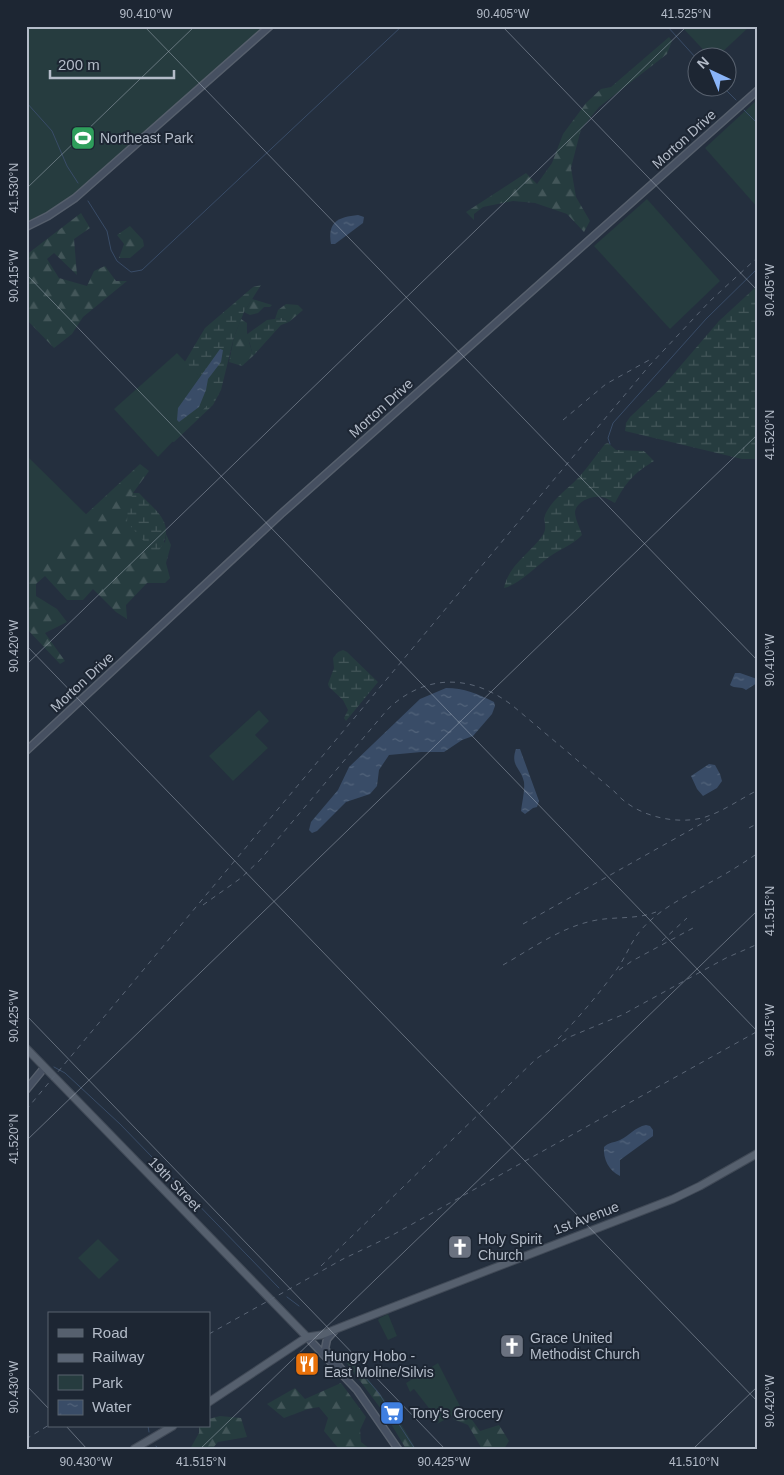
<svg xmlns="http://www.w3.org/2000/svg" width="784" height="1475" viewBox="0 0 784 1475" font-family="Arial,sans-serif">
<defs>
<pattern id="forest-firs" width="22" height="20" patternUnits="userSpaceOnUse" patternTransform="scale(1.25)"><rect width="22" height="20" fill="#263c3f"/><path d="M5 1l3.5 6h-7zM16 11l3.5 6h-7z" fill="#435659"/></pattern>
<pattern id="wetland-marsh" width="20" height="14" patternUnits="userSpaceOnUse" patternTransform="scale(1.25)"><rect width="20" height="14" fill="#263c3f"/><path d="M1 5h8M5 5V1M11 12h8M15 12V8" fill="none" stroke="#435659"/></pattern>
<pattern id="water-ripples" width="26" height="14" patternUnits="userSpaceOnUse" patternTransform="scale(1.25)"><rect width="26" height="14" fill="#394c67"/><path d="M2 4q2-2 4 0t4 0M15 11q2-2 4 0t4 0" fill="none" stroke="#53647b"/></pattern>
</defs>
<rect width="100%" height="100%" fill="#242f3e"/>
<g fill="url(#forest-firs)">
<polygon points="669,37 672,41 667,54 599,107 581,129 571,168 576,197 590,221 584,232 567,214 535,203 513,201 483,207 474,214 474,220 466,212 526,173 537,184 552,163 563,134 586,103 601,89 611,87"/>
<polygon points="81,213 90,228 74,239 77,275 54,253 47,259 59,278 87,286 94,271 105,266 116,281 127,281 83,317 72,334 54,348 26,319 26,255"/>
<polygon points="130,226 143,240 144,246 130,258 119,258 124,244 117,235"/>
<polygon points="252,299 272,305 270,307 264,307 258,313 250,315 244,312"/>
<polygon points="286,304 298,305 303,310 289,322 282,318 275,319 278,310"/>
<path d="M241,319L247,323C246,337 250,343 253,356L242,366L229,362L234,337Z"/>
<polygon points="140,464 149,471 133,493 165,543 166,534 171,545 166,563 170,578 165,583 147,583 126,605 127,619 116,612 93,589 83,600 67,600 45,576 36,584 36,596 57,609 67,622 45,633 65,661 60,664 26,628 26,570"/>
<polygon points="348,1354 392,1409 416,1449 406,1449 387,1417 343,1358"/>
<polygon points="341,1383 366,1417 360,1430 361,1442 370,1449 339,1449 324,1431 328,1418 319,1407 308,1409 284,1418 267,1404 295,1388 305,1399"/>
<polygon points="455,1410 465,1410 480,1431 499,1425 509,1441 504,1449 482,1449 468,1425 453,1419"/>
<polygon points="220,1416 241,1418 247,1437 218,1442 212,1449 190,1449 199,1433 199,1426 209,1426 209,1419"/>
</g>
<g fill="url(#wetland-marsh)">
<polygon points="261,285 244,312 234,337 221,390 213,405 174,442 164,440 183,365 205,328 253,287"/>
<polygon points="758,285 758,459 742,459 625,431 626,423 630,417 664,385 719,321"/>
<polygon points="282,318 289,322 281,325 253,356 250,344 246,335 267,320"/>
<path d="M608,443L616,450L644,451L654,461C634,473 626,482 615,503C611,501 605,497 601,497C591,495 576,502 575,512C575,519 580,528 582,535C573,545 560,549 549,557C535,567 520,584 504,588C508,567 527,555 540,539C551,526 540,522 547,511C554,498 569,488 579,477C588,467 596,455 605,444Z"/>
<path d="M133,493H139C160,515 178,525 156,555L127,522L128,507Z"/>
<polygon points="343,650 347,652 378,682 346,721 344,718 348,710 343,700 329,687 328,684 334,668 333,658 338,652"/>
</g>
<g fill="#263c3f">
<polygon points="26,26 265,26 70,199 56,209 26,224"/>
<polygon points="681,26 750,26 717,57 711,58"/>
<polygon points="758,99 758,208 705,148"/>
<polygon points="647,199 720,281 670,329 594,246"/>
<polygon points="177,353 217,395 158,457 114,409"/>
<polygon points="26,455 90,518 26,579"/>
<polygon points="259,710 269,721 255,735 268,748 233,781 209,756"/>
<polygon points="98,1239 119,1260 99,1279 78,1258"/>
<polygon points="388,1314 397,1336 388,1340 378,1320 380,1318"/>
<polygon points="438,1363 462,1410 437,1424 439,1421 414,1389 410,1392 406,1383"/>
</g>
<g fill="url(#water-ripples)">
<path d="M358,215L364,217L363,223L335,244H331C327,222 338,217 358,215Z"/>
<polygon points="220,349 223,350 221,362 208,379 206,390 199,407 179,422 177,420 178,408"/>
<path d="M735,673H740L757,679V683L746,690C741,686 735,689 730,685Z"/>
<path d="M446,688C464,688 478,694 494,702L495,706L492,714L473,736L462,740L444,752H421L389,755L379,770L377,786L370,794L346,802L317,831L312,833L309,830L311,822L338,790L349,767L420,699Z"/>
<path d="M516,749H520L539,801L537,807L533,808L525,814L521,811C522,802 525,791 524,782C521,768 510,766 516,749Z"/>
<polygon points="709,764 715,765 720,774 722,781 717,788 703,796 697,789 691,776"/>
<path d="M646,1125L650,1126L653,1130V1136L620,1160V1176C609,1171 603,1159 604,1147C609,1142 613,1143 620,1140C629,1136 635,1127 646,1125Z"/>
</g>
<g fill="none" stroke-linecap="round" stroke-linejoin="round">
<g stroke="#394c67" stroke-width="1">
<polyline points="667,26 696,58"/>
<polyline points="724,88 736,100"/>
<polyline points="26,102 52,131 67,166 78,183"/>
<polyline points="744,110 758,124"/>
<polyline points="88,201 107,231 111,250 117,261 131,272 142,270 402,26"/>
<polyline points="610,444 608,438 613,423 706,319 758,268"/>
<polyline points="54,1067 65,1073 120,1124 279,1288"/>
<polyline points="287,1297 299,1306"/>
<polyline points="345,1354 378,1392 415,1449"/>
<polyline points="148,1426 149,1432"/>
<polyline points="156,1446 158,1449"/>
</g>
<defs>
<g id="secondary">
<polyline points="26,227 48,216 75,198 270,26"/>
<polyline points="26,751 281,514 758,90"/>
<polyline points="26,1090 44,1068"/>
<polyline points="335,1330 327,1339 325,1349 347,1376"/>
<polyline points="307,1337 357,1390 398,1449"/>
</g>
<g id="primary">
<polyline points="26,1048 307,1337"/>
<polyline points="209,1402 307,1337 321,1335 349,1324 673,1199 700,1186 758,1153"/>
<polyline points="134,1449 173,1426"/>
</g>
</defs>
<use href="#secondary" stroke="#565f6c" stroke-width="9"/>
<use href="#primary" stroke="#414a57" stroke-width="9"/>
<use href="#secondary" stroke="#465061" stroke-width="6"/>
<use href="#primary" stroke="#56606e" stroke-width="7"/>
<g stroke="#5a6575" stroke-width="1" stroke-dasharray="5 5" stroke-linecap="butt">
<polyline points="563,420 606,384 651,359"/>
<polyline points="749,828 758,823"/>
<path d="M203,905L241,878L260,860L387,710C425,673 472,674 513,706L615,792C634,815 673,825 702,818C721,813 740,799 758,790"/>
<polyline points="523,924 710,819"/>
<polyline points="662,941 687,918"/>
<path d="M503,965C531,949 560,928 592,921C614,916 635,920 656,912"/>
<polyline points="619,970 632,961 693,928"/>
<path d="M558,1039C579,1017 599,994 617,969C626,957 631,941 641,930C659,909 685,897 709,883C726,874 742,864 758,853"/>
<polyline points="26,1110 649,366 710,301 758,257"/>
<polyline points="321,1266 536,1059 567,1038 622,1015 726,958 758,944"/>
<polyline points="209,1334 343,1259 389,1237 758,1031"/>
<polyline points="26,1439 49,1425"/>
</g>
</g>
<path fill="none" stroke="#b4bcc9" stroke-width="1" stroke-opacity="0.45" d="M144,26L758,661M502,26L758,291M26,189L195,26M26,274L758,1032M26,645L758,1402M26,665L687,26M26,1015L445,1449M26,1141L758,434M26,1385L49,1409M66,1426L87,1449M200,1449L758,910M693,1449L758,1386"/>
<defs>
<symbol id="stadium-square" viewBox="-11 -11 22 22"><rect x="-9" y="-9" width="18" height="18" rx="4" fill="#2e9e5b" stroke="#1d2633"/><path d="M0-5a6.5 5 0 1 0 0 10a6.5 5 0 1 0 0-10ZM-3.5-1.8h7v3.6h-7Z" fill="#fff"/></symbol>
<symbol id="church-square" viewBox="-11 -11 22 22"><rect x="-9" y="-9" width="18" height="18" rx="4" fill="#6b7280" stroke="#1d2633"/><path d="M-1.2-6h2.4v3.5h3.3v2.4h-3.3V6h-2.4V-.1h-3.3v-2.4h3.3Z" fill="#fff"/></symbol>
<symbol id="restaurant-square" viewBox="-11 -11 22 22"><rect x="-9" y="-9" width="18" height="18" rx="4" fill="#e8710a" stroke="#1d2633"/><path d="M-5-6h1v4h1v-4h1v4h1v-4h1v5L-1.5 .5V6h-2V.5L-5-1ZM5-6V6H3V1.5H1.5Q1.5-4 5-6Z" fill="#fff"/></symbol>
<symbol id="supermarket-square" viewBox="-11 -11 22 22"><rect x="-9" y="-9" width="18" height="18" rx="4" fill="#3f7fe0" stroke="#1d2633"/><path d="M-6-5.5h2.5l.6 2H6L4.5 2H-2.5L-4.4-4H-6ZM-1.5 3.2a1.3 1.3 0 1 0 .1 0ZM3 3.2a1.3 1.3 0 1 0 .1 0Z" fill="#fff"/></symbol>
</defs>
<g fill-rule="evenodd">
<use href="#stadium-square" x="69" y="124" width="28" height="28"/>
<use href="#church-square" x="446" y="1233" width="28" height="28"/>
<use href="#church-square" x="498" y="1332" width="28" height="28"/>
<use href="#restaurant-square" x="293" y="1350" width="28" height="28"/>
<use href="#supermarket-square" x="378" y="1399" width="28" height="28"/>
</g>
<g text-anchor="middle" dominant-baseline="central" stroke-width="4" stroke-linejoin="round" paint-order="stroke">
<g font-size="14" fill="#b4bcc9" stroke="#1d2633" text-anchor="start">
<text x="100" y="138">Northeast Park</text>
<text x="478" y="1239">Holy Spirit<tspan x="478" dy="16">Church</tspan></text>
<text x="530" y="1338">Grace United<tspan x="530" dy="16">Methodist Church</tspan></text>
<text x="324" y="1356">Hungry Hobo -<tspan x="324" dy="16">East Moline/Silvis</tspan></text>
<text x="410" y="1413">Tony's Grocery</text>
</g>
<g font-size="14" fill="#b4bcc9" stroke="#1d2633">
<text transform="translate(684 139) rotate(-42)">Morton Drive</text>
<text transform="translate(381 408) rotate(-42)">Morton Drive</text>
<text transform="translate(82 682) rotate(-43)">Morton Drive</text>
<text transform="translate(175 1184) rotate(46)">19th Street</text>
<text transform="translate(586 1218) rotate(-21)">1st Avenue</text>
</g>
</g>
<rect width="784" height="1475" fill="none" stroke="#1d2633" stroke-width="55"/>
<rect x="48" y="1312" width="162" height="115" fill="#1d2633" stroke="#59626f"/>
<rect x="58" y="1329" width="25" height="8" fill="#56606e" stroke="#59626f"/>
<text x="92" y="1338" font-size="15" fill="#b4bcc9">Road</text>
<rect x="58" y="1354" width="25" height="8" fill="#5a6575" stroke="#59626f"/>
<text x="92" y="1362" font-size="15" fill="#b4bcc9">Railway</text>
<rect x="58" y="1375" width="25" height="15" fill="#263c3f" stroke="#59626f"/>
<text x="92" y="1388" font-size="15" fill="#b4bcc9">Park</text>
<rect x="58" y="1400" width="25" height="15" fill="url(#water-ripples)" stroke="#59626f"/>
<text x="92" y="1412" font-size="15" fill="#b4bcc9">Water</text>
<g transform="translate(712 72) rotate(316)"><circle r="24" fill="#1d2633" stroke="#59626f"/>
<path d="M0-4L9 19L0 12L-9 19Z" fill="#8ab4f8"/>
<text y="-8" font-size="14" font-weight="bold" text-anchor="middle" fill="#b4bcc9">N</text>
</g>
<path d="M50 70v8h124v-8" fill="none" stroke="#b4bcc9" stroke-width="2.5"/>
<text x="58" y="70" font-size="15" fill="#b4bcc9" stroke="#1d2633" stroke-width="4" paint-order="stroke">200 m</text>
<rect x="28" y="28" width="728" height="1420" fill="none" stroke="#b4bcc9" stroke-width="2"/>
<g font-size="12" text-anchor="middle" fill="#b4bcc9">
<text x="146" y="18">90.410°W</text>
<text x="503" y="18">90.405°W</text>
<text x="686" y="18">41.525°N</text>
<text transform="translate(14 188) rotate(-90)" y="4">41.530°N</text>
<text transform="translate(14 276) rotate(-90)" y="4">90.415°W</text>
<text transform="translate(770 290) rotate(-90)" y="4">90.405°W</text>
<text transform="translate(770 435) rotate(-90)" y="4">41.520°N</text>
<text transform="translate(14 646) rotate(-90)" y="4">90.420°W</text>
<text transform="translate(770 660) rotate(-90)" y="4">90.410°W</text>
<text transform="translate(770 911) rotate(-90)" y="4">41.515°N</text>
<text transform="translate(14 1016) rotate(-90)" y="4">90.425°W</text>
<text transform="translate(770 1030) rotate(-90)" y="4">90.415°W</text>
<text transform="translate(14 1139) rotate(-90)" y="4">41.520°N</text>
<text transform="translate(14 1387) rotate(-90)" y="4">90.430°W</text>
<text transform="translate(770 1401) rotate(-90)" y="4">90.420°W</text>
<text x="86" y="1466">90.430°W</text>
<text x="201" y="1466">41.515°N</text>
<text x="444" y="1466">90.425°W</text>
<text x="694" y="1466">41.510°N</text>
</g>
</svg>
